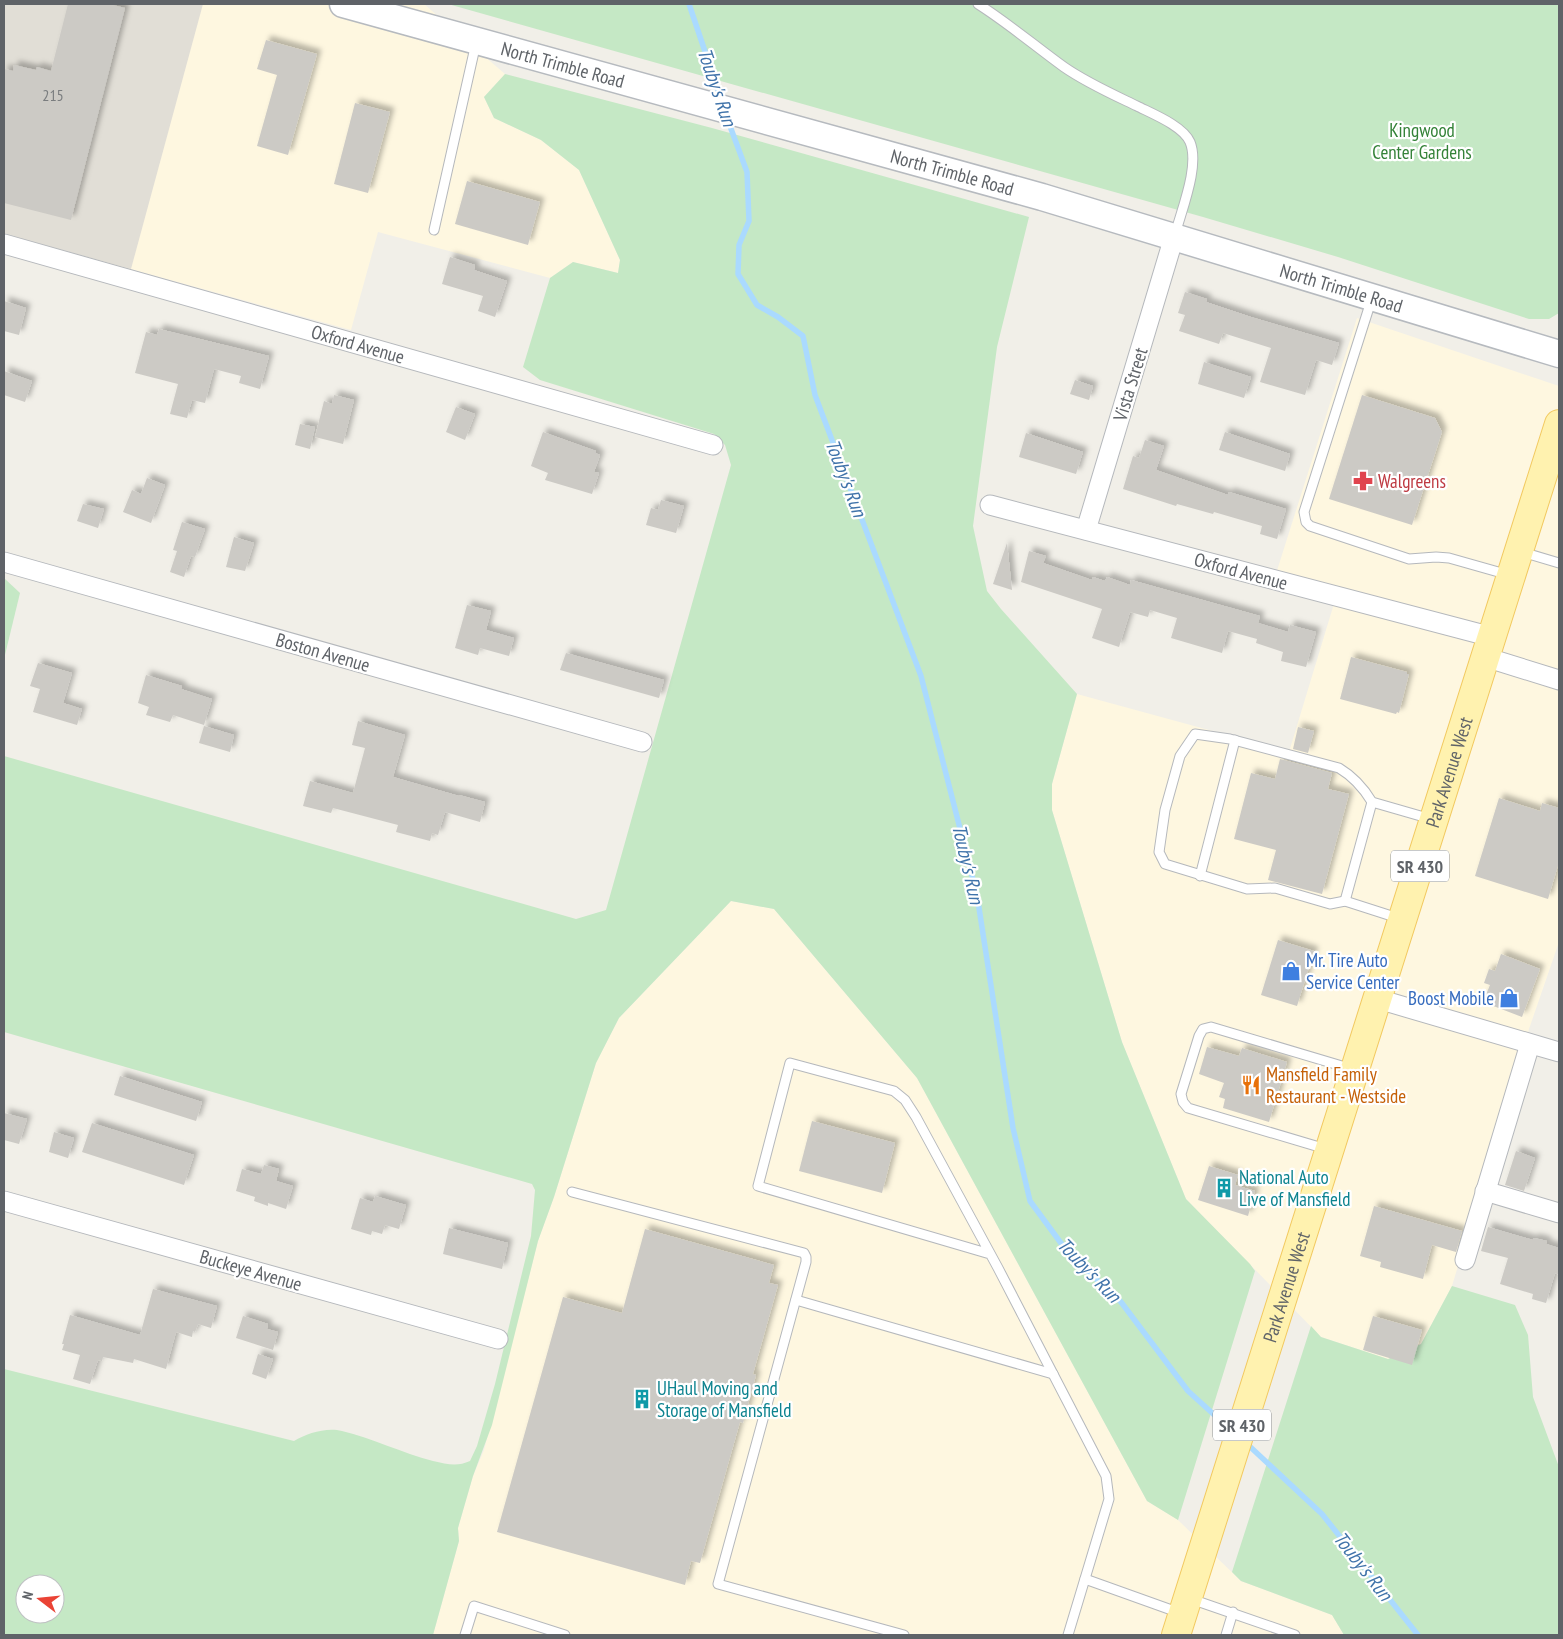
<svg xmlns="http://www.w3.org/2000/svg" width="1563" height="1639" viewBox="0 0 1563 1639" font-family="'PT Sans Narrow',sans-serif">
<defs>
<filter id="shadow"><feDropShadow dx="4.5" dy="-4.5" stdDeviation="2.5" flood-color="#0004"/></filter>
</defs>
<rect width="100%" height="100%" fill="#f1efe8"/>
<g fill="#fef7e0">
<polygon points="4,4 424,4 505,74 484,97 494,118 541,140 579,170 620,260 618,273 573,262 550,278 378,232 351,330 4,234"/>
<polygon points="1357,318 1559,386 1559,942 1529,1029 1452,1286 1421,1344 1388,1359 1321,1337 1186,1199 1122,1042 1052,810 1052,784 1077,694 1289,752 1336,597 1274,580"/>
<polygon points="731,901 774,909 917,1078 1147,1501 1178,1520 1241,1581 1332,1615 1344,1635 433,1635 459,1541 458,1528 473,1476 484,1450 538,1241 554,1197 596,1063 619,1018"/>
</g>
<polygon fill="#e1ded6" points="4,4 203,4 131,269 4,234"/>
<g fill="#c5e8c5" fill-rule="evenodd">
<polygon points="448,4 1559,4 1559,313 1549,319 1529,319 1338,257 1203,217"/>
<path d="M505,74L712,128L1029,217L997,347L973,526L987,591L1001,609L1077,694L1052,784V810L1122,1042L1186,1199L1250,1264L1255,1271L1178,1520L1147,1501L917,1078L774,909L731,901L619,1018L596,1063L554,1197L538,1241L492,1425L473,1476L458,1528L459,1541L433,1635H4V1369L294,1441C307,1433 327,1427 342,1431C372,1438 402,1453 433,1461C447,1464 457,1467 470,1461L477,1446L495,1384L531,1236L535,1190L532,1184L4,1032V756L576,919L606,910L731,465L725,445L714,434L540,380L523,367L550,278L573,262L618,273L620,260L579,170L541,140L494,118L484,97ZM25,1584H55V1614H25Z"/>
<polygon points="4,578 20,593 4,659"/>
<polygon points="1452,1286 1515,1305 1528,1335 1533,1397 1559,1467 1559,1635 1344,1635 1332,1615 1241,1581 1232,1572 1311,1326 1321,1337 1388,1359 1421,1344"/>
</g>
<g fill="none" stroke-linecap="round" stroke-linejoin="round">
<g stroke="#aadaff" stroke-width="5.5">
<polyline points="689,4 721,99"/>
<polyline points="727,118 747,172 749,221 739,245 738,274 757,305 778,317 803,336 815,395 921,676 977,895 1013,1128 1030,1201 1069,1254 1121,1302 1188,1391 1232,1431"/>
<polyline points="1245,1442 1322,1514 1418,1635"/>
</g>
</g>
<g fill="#cccac5" filter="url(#shadow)">
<polygon points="68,4 109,4 125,8 71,220 4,203 4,69 13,71 14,65 36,70 37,67 51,71"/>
<polygon points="266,40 317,54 288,155 257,146 277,75 257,69"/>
<polygon points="355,103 390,112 368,193 334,184"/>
<polygon points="467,181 540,202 528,245 455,224"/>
<polygon points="450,257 475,265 474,270 507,281 495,317 478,311 483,296 442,284"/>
<polygon points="1185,292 1207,299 1206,302 1251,317 1339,343 1332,365 1316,360 1305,395 1260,382 1271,348 1223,333 1219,344 1179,331 1185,315 1178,313"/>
<polygon points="4,301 26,308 19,335 4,331"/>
<polygon points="159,329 269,356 260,389 239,383 241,376 214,369 205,403 192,400 187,418 170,414 178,384 135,373 146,332 157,335"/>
<polygon points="1204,362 1251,377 1244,398 1198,384"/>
<polygon points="4,371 32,381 25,402 4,395"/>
<polygon points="1075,380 1093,386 1089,400 1070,394"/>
<polygon points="334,395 354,400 343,444 315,437 324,401 332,404"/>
<polygon points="1362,395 1435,418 1442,432 1412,525 1329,499"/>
<polygon points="456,407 475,414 465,440 446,432"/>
<polygon points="300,424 315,427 310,449 295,445"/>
<polygon points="543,432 596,451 595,453 600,455 594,472 599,473 592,494 545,480 548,473 531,466"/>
<polygon points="1225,432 1290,454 1285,471 1219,450"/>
<polygon points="1026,433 1083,452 1076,474 1019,457"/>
<polygon points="1145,440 1164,446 1156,470 1228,495 1229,492 1286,509 1277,539 1260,534 1262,526 1214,512 1213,514 1177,504 1176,506 1123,489 1133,456 1139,458"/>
<polygon points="147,478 165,485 151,523 123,512 132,490 141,494"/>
<polygon points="661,500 684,506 676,533 646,525 651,508 658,510"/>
<polygon points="83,504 104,509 98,528 77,521"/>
<polygon points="182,522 205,529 195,557 191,556 184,577 170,572 177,551 173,550"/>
<polygon points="234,537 254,543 245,571 226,567"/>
<polygon points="1007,543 1012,590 993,584"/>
<polygon points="1029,551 1046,556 1043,563 1092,580 1093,577 1105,581 1107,577 1130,585 1131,580 1260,616 1258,623 1288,632 1290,625 1316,632 1306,667 1281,661 1283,652 1256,643 1257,639 1228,631 1222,653 1171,638 1177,618 1150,610 1148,617 1130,612 1119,647 1092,638 1102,609 1021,582"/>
<polygon points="467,605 491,611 486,630 514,638 509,656 480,648 478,655 455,648"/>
<polygon points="566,653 664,680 659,698 560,670"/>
<polygon points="1351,657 1407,672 1407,674 1409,674 1399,713 1397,712 1396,714 1340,699"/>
<polygon points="38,663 72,673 63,703 82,709 77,725 33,712 40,689 30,686"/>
<polygon points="146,675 182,686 181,689 212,699 204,725 173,715 170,722 146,715 149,707 138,703"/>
<polygon points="358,721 405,735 393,777 459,796 459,795 485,802 480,822 445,812 438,835 432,833 430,841 396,832 398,825 333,808 331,813 303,806 310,781 353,793 365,748 352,745"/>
<polygon points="204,726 234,735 230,752 199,743"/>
<polygon points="1298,727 1314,731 1308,753 1293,749"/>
<polygon points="1280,759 1332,773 1328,789 1349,794 1322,894 1268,880 1276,850 1234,839 1251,773 1275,779"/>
<polygon points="1499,798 1540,811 1542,803 1559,808 1559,862 1548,899 1475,876"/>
<polygon points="1278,940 1314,951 1297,1006 1261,995"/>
<polygon points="1501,954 1540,969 1522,1017 1483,1002 1490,985 1484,983 1489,969 1495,971"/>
<polygon points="1207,1047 1239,1056 1242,1048 1287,1062 1269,1122 1223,1108 1225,1099 1219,1097 1224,1083 1199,1074"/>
<polygon points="120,1076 202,1102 196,1121 114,1095"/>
<polygon points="4,1113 27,1119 19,1144 4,1140"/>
<polygon points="812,1121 895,1143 882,1193 799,1171"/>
<polygon points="92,1123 194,1155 184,1185 82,1152"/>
<polygon points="54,1132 74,1138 68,1158 49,1152"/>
<polygon points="1516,1151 1535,1158 1524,1191 1505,1185"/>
<polygon points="264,1165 279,1169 276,1181 293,1186 286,1209 268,1203 268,1206 254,1201 255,1197 236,1191 242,1169 261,1174"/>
<polygon points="1209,1166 1238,1175 1235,1185 1255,1191 1248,1216 1198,1200"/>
<polygon points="375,1196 406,1205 399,1229 385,1225 382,1234 372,1231 371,1235 351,1229 360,1198 373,1202"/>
<polygon points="1374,1206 1462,1231 1456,1252 1432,1245 1423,1279 1380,1267 1381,1262 1360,1256"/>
<polygon points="1488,1227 1533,1240 1534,1238 1547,1241 1546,1244 1559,1248 1559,1275 1555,1273 1546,1303 1532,1299 1533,1294 1500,1284 1508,1258 1481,1251"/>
<polygon points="449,1228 508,1243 502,1269 443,1254"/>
<polygon points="645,1229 774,1265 769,1283 778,1285 753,1374 756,1375 743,1423 740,1422 700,1563 691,1561 685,1585 497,1532 563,1297 622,1313"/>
<polygon points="153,1289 217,1306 211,1328 198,1324 195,1332 193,1331 192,1337 176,1332 166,1369 134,1359 133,1363 103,1357 102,1361 98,1360 90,1384 73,1379 80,1355 62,1350 64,1344 62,1344 70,1315 140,1335"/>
<polygon points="243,1316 268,1324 267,1329 278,1332 273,1350 236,1338"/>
<polygon points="1373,1316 1422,1330 1412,1365 1363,1350"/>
<polygon points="258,1354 273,1359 266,1379 252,1374"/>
</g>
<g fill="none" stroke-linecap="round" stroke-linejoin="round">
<defs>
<g id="service">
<path d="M978,4C1008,23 1035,46 1064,67C1087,83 1112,94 1137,106C1153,114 1183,126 1190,142C1200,166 1181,211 1175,235"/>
<polyline points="434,230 476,43"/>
<polyline points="1372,298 1304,512 1306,522 1310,526 1409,559 1436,557 1449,558 1509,575"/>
<polyline points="1522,552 1559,563"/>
<polyline points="1200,876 1235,740"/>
<polyline points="1345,901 1372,802"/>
<path d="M1401,919L1345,901L1330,904L1275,888L1247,889L1165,864L1159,852L1165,810L1180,756L1195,734L1230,739L1339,768C1354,777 1363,787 1372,802L1431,819"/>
<polyline points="1326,1149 1188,1108 1183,1102 1181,1094 1199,1036 1203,1029 1211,1027 1352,1069"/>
<polyline points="572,1192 804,1253 806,1257 806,1262 718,1584 904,1635"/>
<polyline points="990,1254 758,1186 790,1063 894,1091 905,1100 916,1117 998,1268 1106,1476 1109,1499 1068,1635"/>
<polyline points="796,1300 1053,1374"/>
<polyline points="1085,1579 1180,1613"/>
<polyline points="1191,1599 1295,1635"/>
<polyline points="465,1635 474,1606 565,1635"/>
<polyline points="1226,1635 1233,1612"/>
</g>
<g id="minor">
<polyline points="4,244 713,445"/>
<polyline points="990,505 1492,637"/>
<polyline points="1086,530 1174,237"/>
<polyline points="4,562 642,742"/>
<polyline points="1485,657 1559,680"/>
<polyline points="1378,999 1559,1052"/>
<polyline points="1485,1191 1559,1213"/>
<polyline points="4,1201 498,1339"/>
<polyline points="1465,1260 1530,1044"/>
</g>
<g id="secondary">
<path id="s1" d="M343,4L1042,197L1559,354"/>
</g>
<g id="primary">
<path id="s2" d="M1176,1635L1559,424"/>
</g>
</defs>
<use href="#service" stroke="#b5b8bc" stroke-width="11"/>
<use href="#minor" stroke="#b5b8bc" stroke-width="21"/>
<use href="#secondary" stroke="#b6babf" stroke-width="29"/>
<use href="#primary" stroke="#f2c960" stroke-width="30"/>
<use href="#service" stroke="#fff" stroke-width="9"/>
<use href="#minor" stroke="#fff" stroke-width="19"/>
<use href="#secondary" stroke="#fff" stroke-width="26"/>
<use href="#primary" stroke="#fff2af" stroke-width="28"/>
</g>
<defs>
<symbol id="pharmacy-bare" viewBox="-9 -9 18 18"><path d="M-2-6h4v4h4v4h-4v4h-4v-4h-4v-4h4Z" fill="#e0444e" stroke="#fff" stroke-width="2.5" paint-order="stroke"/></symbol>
<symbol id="shop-bare" viewBox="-9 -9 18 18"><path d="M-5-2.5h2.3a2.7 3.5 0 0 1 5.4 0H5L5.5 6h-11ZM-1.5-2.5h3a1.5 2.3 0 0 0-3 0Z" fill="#3f7fe0" stroke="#fff" stroke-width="2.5" paint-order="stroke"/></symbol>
<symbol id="restaurant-bare" viewBox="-9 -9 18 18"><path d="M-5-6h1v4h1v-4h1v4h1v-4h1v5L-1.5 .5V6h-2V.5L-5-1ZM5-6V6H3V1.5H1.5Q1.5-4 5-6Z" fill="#e8710a" stroke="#fff" stroke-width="2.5" paint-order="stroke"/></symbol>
<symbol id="building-bare" viewBox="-9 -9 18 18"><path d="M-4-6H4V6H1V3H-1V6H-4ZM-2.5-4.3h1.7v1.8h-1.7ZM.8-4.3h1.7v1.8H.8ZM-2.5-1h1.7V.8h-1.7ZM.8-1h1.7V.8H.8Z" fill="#0f9aa8" stroke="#fff" stroke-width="2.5" paint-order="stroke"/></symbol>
</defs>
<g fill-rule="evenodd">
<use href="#pharmacy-bare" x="1349" y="467" width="28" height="28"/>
<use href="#shop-bare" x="1277" y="957" width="28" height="28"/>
<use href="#shop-bare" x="1495" y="984" width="28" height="28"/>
<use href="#restaurant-bare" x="1237" y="1071" width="28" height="28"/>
<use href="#building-bare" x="1210" y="1174" width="28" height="28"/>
<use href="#building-bare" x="628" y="1385" width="28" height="28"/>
</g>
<g text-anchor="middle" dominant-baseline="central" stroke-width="4.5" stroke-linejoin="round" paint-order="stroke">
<g font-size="16" fill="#7a7d7f">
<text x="53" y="95">215</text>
</g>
<g fill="#fff" stroke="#8f9295" stroke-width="1">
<rect x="1391" y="850.5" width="58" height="31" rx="4"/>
<rect x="1213" y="1409.5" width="58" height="31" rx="4"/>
</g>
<g font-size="18" font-weight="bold" fill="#5f6368">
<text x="1420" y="866">SR 430</text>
<text x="1242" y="1425">SR 430</text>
</g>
<g font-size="19" fill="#5f6368" stroke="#fff">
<text stroke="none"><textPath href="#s1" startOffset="228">North Trimble Road</textPath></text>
<text stroke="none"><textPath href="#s1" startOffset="632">North Trimble Road</textPath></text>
<text stroke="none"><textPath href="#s1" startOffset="1038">North Trimble Road</textPath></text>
<text transform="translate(358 344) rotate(16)">Oxford Avenue</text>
<text transform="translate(1130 384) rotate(-73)">Vista Street</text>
<text transform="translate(1241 571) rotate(15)">Oxford Avenue</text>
<text transform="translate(323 652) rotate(16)">Boston Avenue</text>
<text stroke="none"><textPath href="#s2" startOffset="905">Park Avenue West</textPath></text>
<text transform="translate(251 1270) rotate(16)">Buckeye Avenue</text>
<text stroke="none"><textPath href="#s2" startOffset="365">Park Avenue West</textPath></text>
</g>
<g font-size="19" fill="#348238" stroke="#fff">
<text x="1422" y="130">Kingwood<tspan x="1422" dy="22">Center Gardens</tspan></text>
</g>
<g font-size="19" fill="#be3a42" stroke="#fff" text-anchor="start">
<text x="1378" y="481">Walgreens</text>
</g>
<g font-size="19" fill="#366cbe" stroke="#fff" text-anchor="start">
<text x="1306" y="960">Mr. Tire Auto<tspan x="1306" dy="22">Service Center</tspan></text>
<text x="1494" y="998" text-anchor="end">Boost Mobile</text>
</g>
<g font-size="19" fill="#c56008" stroke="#fff" text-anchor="start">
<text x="1266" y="1074">Mansfield Family<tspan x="1266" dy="22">Restaurant - Westside</tspan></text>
</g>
<g font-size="19" fill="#0d838f" stroke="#fff" text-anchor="start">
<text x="1239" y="1177">National Auto<tspan x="1239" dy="22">Live of Mansfield</tspan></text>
<text x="657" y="1388">UHaul Moving and<tspan x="657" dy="22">Storage of Mansfield</tspan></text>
</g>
<g font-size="20" font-style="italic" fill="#4174aa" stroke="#fff">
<text transform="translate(717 87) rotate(71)">Touby's Run</text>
<text transform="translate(846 478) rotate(69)">Touby's Run</text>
<text transform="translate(968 864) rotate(77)">Touby's Run</text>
<text transform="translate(1089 1270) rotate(46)">Touby's Run</text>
<text transform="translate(1363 1566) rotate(52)">Touby's Run</text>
</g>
</g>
<rect width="1563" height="1639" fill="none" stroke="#5f6368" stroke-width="10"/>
<g transform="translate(40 1599) rotate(286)"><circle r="24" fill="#ffffff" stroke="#bfc1c3"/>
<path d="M0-4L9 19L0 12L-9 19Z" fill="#ea4335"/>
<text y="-8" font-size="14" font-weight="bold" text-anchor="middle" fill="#5f6368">N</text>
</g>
</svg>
